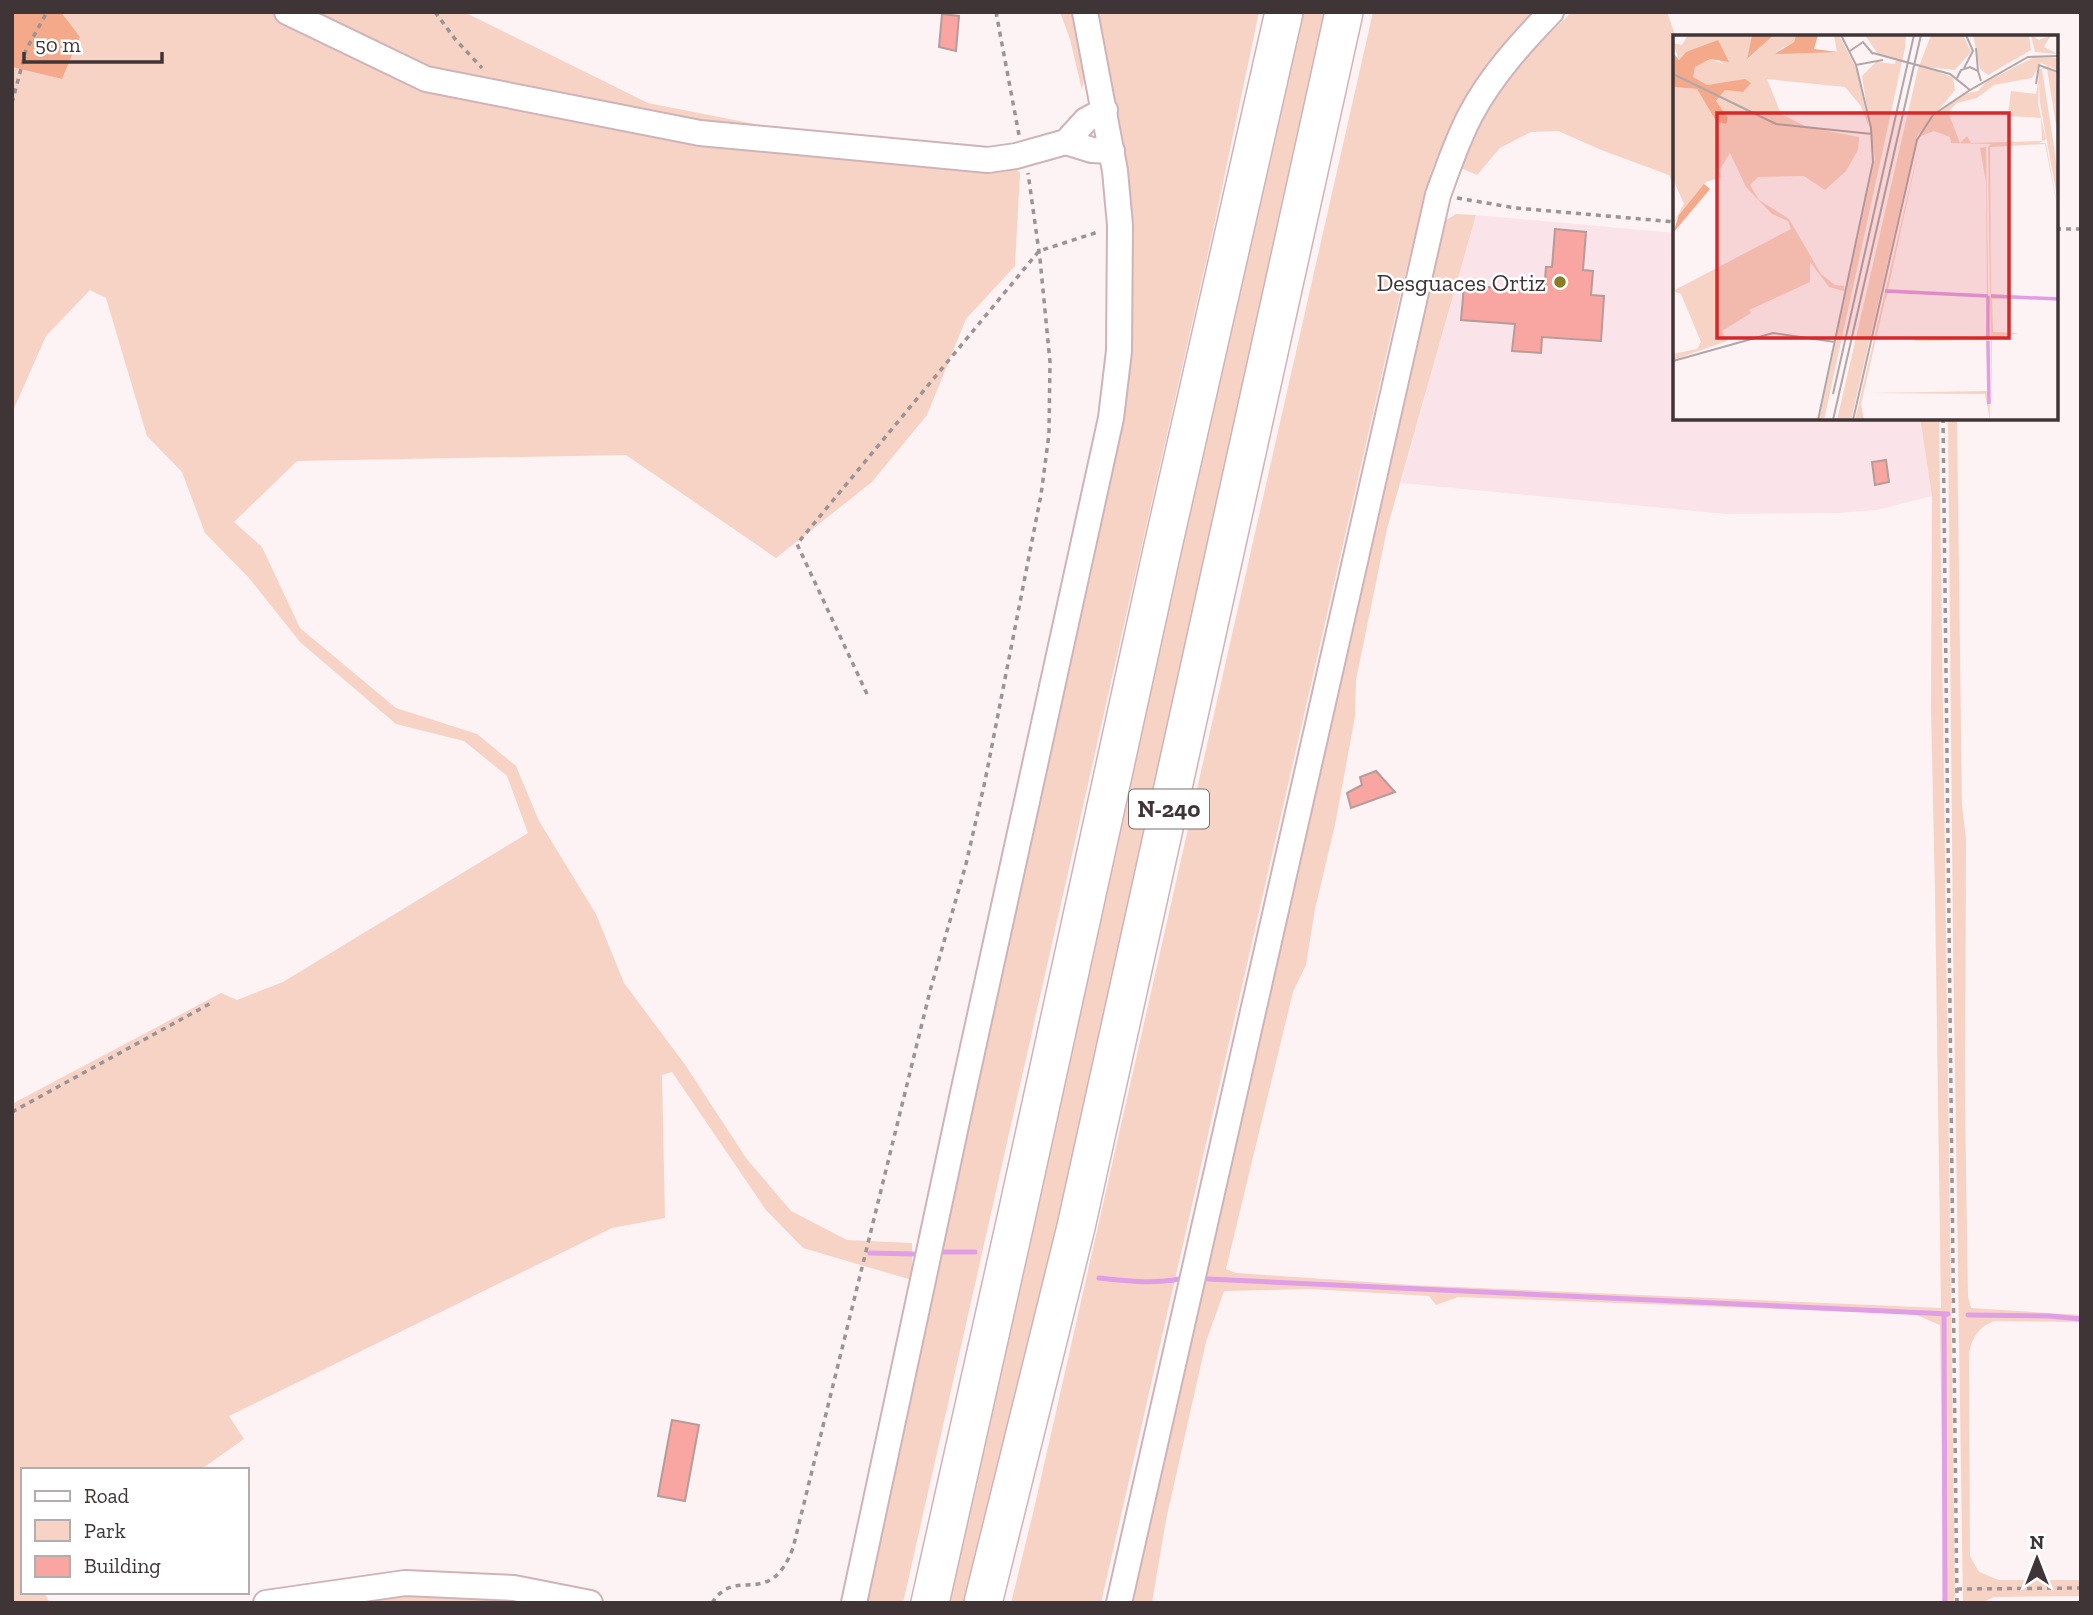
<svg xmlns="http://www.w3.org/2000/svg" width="2093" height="1615" viewBox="0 0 2093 1615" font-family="'Zilla Slab',serif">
<rect width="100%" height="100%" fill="#fdf2f4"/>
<polygon fill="#fbe4e9" points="1476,215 1675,233 1675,418 1920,418 1932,496 1877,510 1838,513 1726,514 1401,483"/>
<g fill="#f7d3c5">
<polygon points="61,12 464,12 648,103 760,125 999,150 1020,173 1015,266 966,319 927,415 872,482 776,558 626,455 297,461 234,522 262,547 300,628 396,708 477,734 516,766 539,821 596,914 624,983 686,1066 746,1158 791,1211 847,1240 912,1243 912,1280 803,1248 766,1210 672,1072 662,1075 665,1218 612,1228 229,1416 244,1439 200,1470 23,1470 23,1592 44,1592 50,1603 12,1603 12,1104 221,993 237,1000 283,982 528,833 507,776 464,741 396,724 300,642 249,578 205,533 182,472 147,436 106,298 90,290 46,336 12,413 12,67 62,79 80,37"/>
<polygon points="1060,12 1075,12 1086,64 1082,90 1070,39"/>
<polygon points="1093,12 1259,12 1212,235 903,1603 864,1603 1097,546 1119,435 1131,335"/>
<polygon points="1302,12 1329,12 1001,1479 971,1603 946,1603"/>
<polygon points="1373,12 1536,12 1513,32 1459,107 1432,169 1400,295 1101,1603 1011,1603 1034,1509"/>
<polygon points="1572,12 1667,12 1676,37 1675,188 1669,175 1604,151 1558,131 1531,132 1500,148 1477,175 1461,168 1495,95 1543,40"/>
<polygon points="1456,214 1476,215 1387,529 1356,680 1355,717 1335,825 1315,909 1306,965 1293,992 1226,1269 1236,1273 1411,1285 1941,1308 1935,893 1931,708 1932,496 1920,418 1939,418 1955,1594 1954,1603 1941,1603 1944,1595 1940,1325 1914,1314 1458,1297 1436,1305 1429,1296 1310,1289 1224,1291 1206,1342 1166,1520 1152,1603 1130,1603 1443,222"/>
<path d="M1948,418H1957L1962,805L1966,839L1965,1104L1968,1297L1971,1308L2081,1315V1322L1994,1321C1978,1328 1973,1336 1969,1353L1970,1556L1979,1572L1999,1580H2081V1596L1994,1597L1981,1603H1963L1953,940Z"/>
<polygon points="411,1594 501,1597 538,1603 321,1603"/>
</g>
<polygon fill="#f4a98a" points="12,12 61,12 80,37 62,79 12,67"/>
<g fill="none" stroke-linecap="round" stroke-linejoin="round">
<g stroke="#e09ee7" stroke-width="5">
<polyline points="942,1252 975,1252"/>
<polyline points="870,1253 913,1254"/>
<path d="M1099,1278C1124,1281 1154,1284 1179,1279"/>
<polyline points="1208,1279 1948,1314"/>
<polyline points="1944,1314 1945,1603"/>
<polyline points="1968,1315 2049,1316 2081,1319"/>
</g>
</g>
<g fill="#f9a6a2" stroke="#b69b99" stroke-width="2">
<polygon points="942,14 959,16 956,51 939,47"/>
<polygon points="1555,229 1586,232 1583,270 1593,271 1591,295 1604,296 1601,341 1542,337 1541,353 1512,351 1515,324 1461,320 1464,285 1544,292 1546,267 1552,267"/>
<polygon points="1886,460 1889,482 1875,485 1872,462"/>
<polygon points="1376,771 1395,792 1351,808 1347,793 1362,785 1360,777"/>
<polygon points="672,1420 699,1425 685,1501 658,1496"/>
</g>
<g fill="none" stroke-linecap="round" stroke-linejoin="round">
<defs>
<g id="minor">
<polyline points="287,12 426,79 700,133 988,160 1016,156 1066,142 1086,120 1105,110"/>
<polyline points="1066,142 1092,150 1112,151"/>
<polyline points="266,1603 405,1583 514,1588 590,1603"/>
<polyline points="854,1603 963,1093 1111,418 1119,351 1120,225 1115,171 1085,12"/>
<path d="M1119,1603L1438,195C1448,168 1457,140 1471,114C1491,76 1521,43 1551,12"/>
</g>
<g id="highway">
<polyline points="930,1603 1017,1214 1161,555 1284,12"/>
<polyline points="983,1603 1076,1227 1344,12"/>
</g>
</defs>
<use href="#minor" stroke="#cfb3b9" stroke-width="28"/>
<use href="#highway" stroke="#cfb3b9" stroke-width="40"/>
<g stroke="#9d9294" stroke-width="3.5" stroke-dasharray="5 5" stroke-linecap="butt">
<polyline points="435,12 455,39 482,68"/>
<polyline points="996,12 1019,135"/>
<polyline points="12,103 26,50 47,12"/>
<polyline points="1457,198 1516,208 1675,222"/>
<polyline points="2056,229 2081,229"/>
<polyline points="1943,418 1957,1603"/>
<polyline points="867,694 797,544 1039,251 1098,232"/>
<polyline points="12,1112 211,1003"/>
<polyline points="1957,1589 2081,1588"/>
<path d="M712,1603C737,1564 769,1611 793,1548L930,991L966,864L985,781L1041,495L1049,434L1050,362L1040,259L1028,173"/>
</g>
<use href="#minor" stroke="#fff" stroke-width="24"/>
<use href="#highway" stroke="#fff" stroke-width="37"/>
</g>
<circle fill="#877d24" stroke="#fff" stroke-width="2.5" cx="1560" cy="282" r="7"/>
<g text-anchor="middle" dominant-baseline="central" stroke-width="5" stroke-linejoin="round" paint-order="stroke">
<rect fill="#fff" stroke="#797172" stroke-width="2" x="1129" y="789.5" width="80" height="39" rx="5"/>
<g font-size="23" font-weight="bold" fill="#3f3436">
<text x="1169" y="809">N-240</text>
</g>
<g font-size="24" fill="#3f3436" stroke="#fff" text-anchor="end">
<text x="1546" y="282">Desguaces Ortiz</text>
</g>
</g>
<g transform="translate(1673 35)">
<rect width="385" height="385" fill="#fdf2f4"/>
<path d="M15,0H79L75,24L101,0H123L121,7L104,16L140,17H164L161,0H166L184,35L195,87V90L188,71L172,52L94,44L108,79L134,92L186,102L185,115L173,136L152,155L131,141L85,142L77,150L86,165L116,184L148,239L162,250L171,251V256L156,252L137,227V247L76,275L78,278L49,296L54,306L0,325V319L24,314L28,307L8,259L0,256L118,194L115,186L99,179L73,152L57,118L46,136L49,142L33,147L0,189L11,169L0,144V52L24,54L43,86L55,83L43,67L52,54L70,57L50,48L34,50L19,42L22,32L37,24L51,29L31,13L13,17L6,25L0,8L9,10ZM192,0H233L232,13L151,385H146L202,124L189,41L203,27L222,29L223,25L205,19ZM258,0H290L298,17L282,35L254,32L280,43L282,55L244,101L178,385H164L245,34ZM300,0H356L358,15L315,40L307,34ZM358,0L366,5L378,0L371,12L385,19L362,17ZM361,22L385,23V35L368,28L359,43L321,50L304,63L284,68L275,77L287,108L294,101L298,108L369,106L368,83L335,81L338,56L363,59L366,42L365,69L373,104L372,105L366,108H373L385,175L372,109L317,112L318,259L361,262L319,264L320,297L346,298L319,303V385L315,112L318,109L278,108L277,102L261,96L248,101L259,83L290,59L305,56L313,47ZM375,31L383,38L385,63V102L374,34H369L385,138V167L367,68L365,35ZM247,108L215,254L314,260L313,147L307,113L313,112L317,385L312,359L195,358L315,356L313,305L242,306V302L313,303L314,262L227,257L215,258L212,265L188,369L191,385H182Z" fill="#f7d3c5"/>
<path d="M79,0H101L74,24L75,20ZM123,0H145L141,14L165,17L102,19L121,7ZM45,5L56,27L37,24L22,32L20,42L34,50L72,44L78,48L70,57L52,55L43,66L55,83L53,89L43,86L24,54L0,52V18L6,25L13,17ZM31,149L37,154L0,198L6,180Z" fill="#f4a98a"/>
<path fill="none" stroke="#e09ee7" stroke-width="3.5" d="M212,256L315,261M315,261V302M318,261L385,264M315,306L316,369"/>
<path fill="none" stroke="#b1a6a8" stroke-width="2" d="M168,0L183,30L210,25M303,13L305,36M177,16L190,7L200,19M200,18L277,39L297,55L355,22L385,21M291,33L300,16L293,0M0,39L103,89L199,99M284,43L288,35L297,32L305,36L308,46M363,49L366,30L385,37M0,326L100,298L162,307M160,359L241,0M145,385L200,127L198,93L183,30M160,385L248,0M180,385L244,105L260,80L297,55"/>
<path fill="#d62828" fill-opacity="0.15" stroke="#d62828" stroke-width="3.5" d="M44,78H336V303H44Z"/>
<rect width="385" height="385" fill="none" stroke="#3f3436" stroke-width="3.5"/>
</g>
<rect width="2093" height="1615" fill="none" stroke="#3f3436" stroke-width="28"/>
<rect x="21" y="1468" width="228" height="126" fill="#ffffff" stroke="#b2aeaf" stroke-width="2"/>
<rect x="35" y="1491" width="35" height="10" fill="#ffffff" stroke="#b2aeaf" stroke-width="2"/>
<text x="84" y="1503" font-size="21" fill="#3f3436">Road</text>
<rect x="35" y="1520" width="35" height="21" fill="#f7d3c5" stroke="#b2aeaf" stroke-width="2"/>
<text x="84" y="1538" font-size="21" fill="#3f3436">Park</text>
<rect x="35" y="1556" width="35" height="21" fill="#f9a6a2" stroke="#b2aeaf" stroke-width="2"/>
<text x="84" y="1573" font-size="21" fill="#3f3436">Building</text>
<g transform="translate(2037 1559)" stroke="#ffffff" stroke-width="5" paint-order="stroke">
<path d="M0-5L12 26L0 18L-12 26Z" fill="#3f3436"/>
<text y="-10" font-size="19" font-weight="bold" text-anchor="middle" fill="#3f3436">N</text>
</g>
<path d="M24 52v10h138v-10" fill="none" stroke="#3f3436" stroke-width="3.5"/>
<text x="35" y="52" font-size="21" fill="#3f3436" stroke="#ffffff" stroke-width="5" paint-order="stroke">50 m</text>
</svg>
